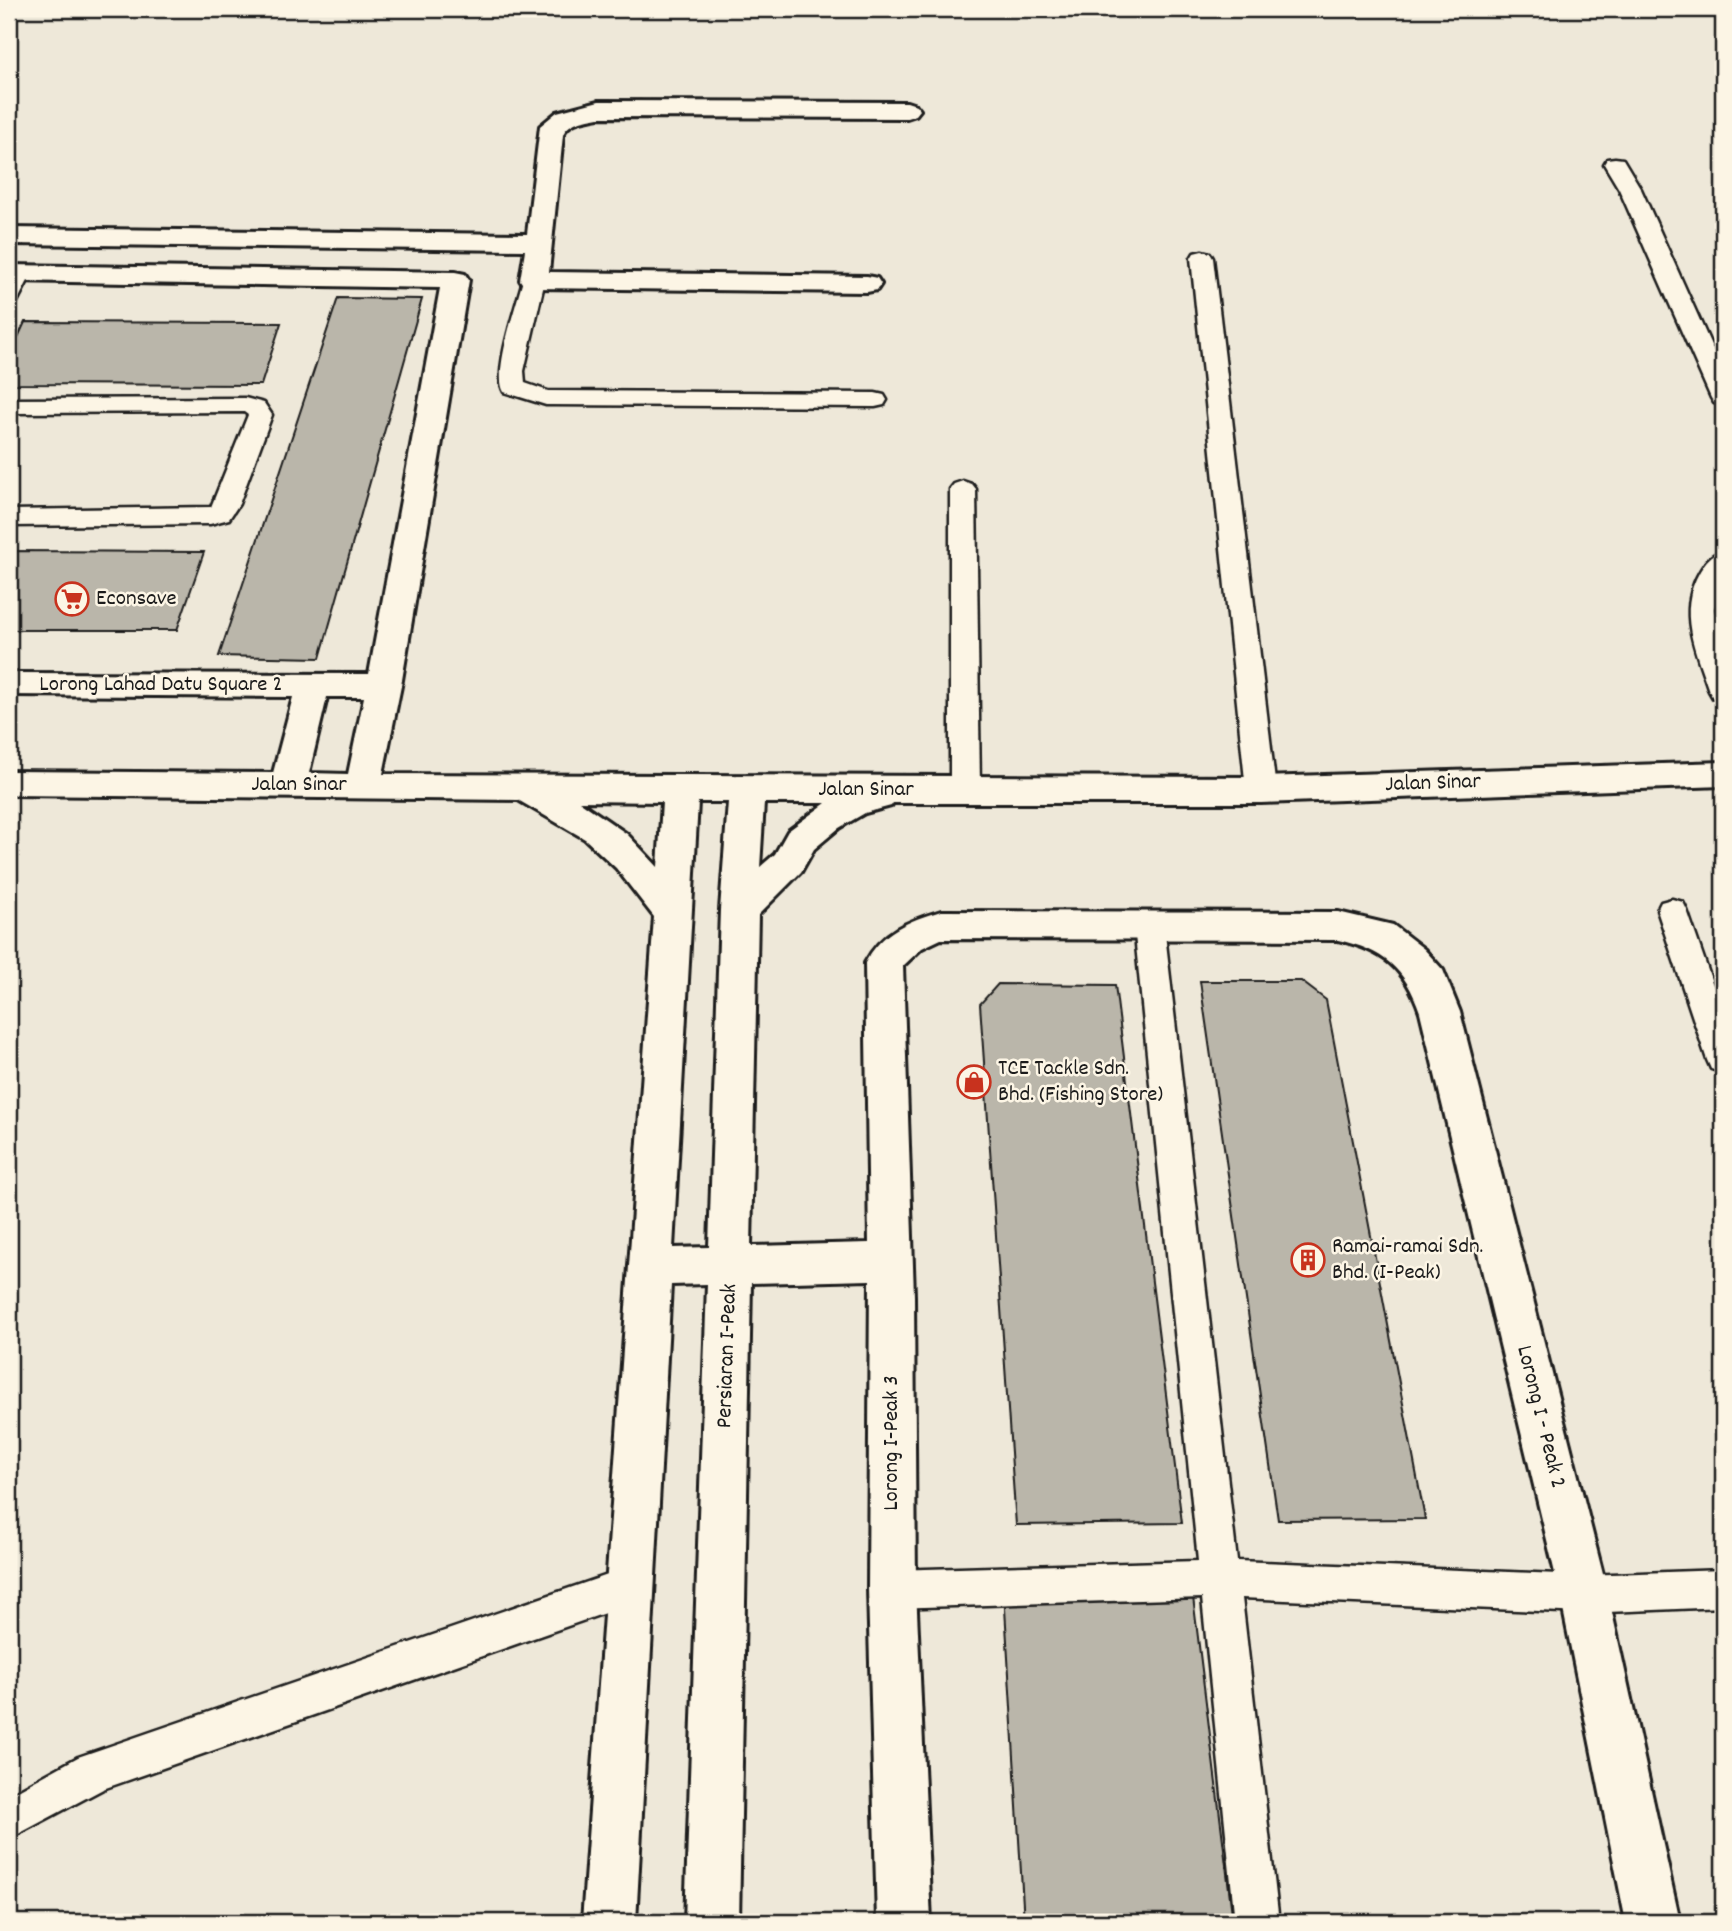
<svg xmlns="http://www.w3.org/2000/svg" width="1732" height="1931" viewBox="0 0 1732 1931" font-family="Dekko,sans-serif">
<rect width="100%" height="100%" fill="#eee8d9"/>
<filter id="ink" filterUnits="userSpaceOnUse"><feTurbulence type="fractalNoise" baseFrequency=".0143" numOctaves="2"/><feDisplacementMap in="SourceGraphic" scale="14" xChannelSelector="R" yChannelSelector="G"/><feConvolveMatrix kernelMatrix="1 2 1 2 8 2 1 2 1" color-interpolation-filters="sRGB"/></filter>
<g filter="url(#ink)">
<g fill="#bab6aa" stroke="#1c1c1c" stroke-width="2">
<polygon points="338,298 422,299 320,658 219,656"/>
<polygon points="25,322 281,323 261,385 9,384 9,357"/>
<polygon points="9,551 204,552 177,630 9,630"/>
<polygon points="1200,981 1301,981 1326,1000 1425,1519 1278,1520"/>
<polygon points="998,984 1115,985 1182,1523 1016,1525 980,1004"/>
<polygon points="1192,1589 1233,1922 1024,1922 1004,1592"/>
</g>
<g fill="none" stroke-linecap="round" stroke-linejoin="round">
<defs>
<g id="service">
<polygon points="1615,158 1623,159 1641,189 1723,372 1723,405 1714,403 1711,398 1619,189 1604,164 1607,159"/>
<polygon points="1202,251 1210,253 1213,258 1276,790 1271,797 1261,800 1251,797 1246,790 1191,258 1194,253"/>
<polygon points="21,266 29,268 32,273 17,302 9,304 9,275 13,268"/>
<path d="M534,273L542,275L545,280L524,371L525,383L548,391L875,393L884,395L887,400L884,405L875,407L546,405L504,392C492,374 517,303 523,280L526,275Z"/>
<polygon points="245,398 264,403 272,415 239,504 229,519 210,524 9,526 9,510 211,507 248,415 244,412 9,413 9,399"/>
<polygon points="963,481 972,484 976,489 980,789 975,796 965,799 955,796 950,789 950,489 954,484"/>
<path d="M1723,551V577L1714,609L1723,652V700L1713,698L1709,691C1696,651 1676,612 1700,571C1706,561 1711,554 1723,551Z"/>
<polygon points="1672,899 1683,902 1687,910 1723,1014 1723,1073 1711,1069 1707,1060 1657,910 1661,902"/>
<polygon points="1149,913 1160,917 1164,925 1237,1561 1584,1575 1723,1570 1723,1607 1584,1613 1242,1598 1279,1922 1235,1922 1202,1598 892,1608 878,1602 872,1589 878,1576 892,1570 1198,1561 1134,925 1138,917"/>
<polygon points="631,1567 645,1573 651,1586 645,1599 103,1789 9,1839 9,1795 78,1757"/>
</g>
<g id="minor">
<path d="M599,101L907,102L916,105L920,110L916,115L907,118L599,117C586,120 568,121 563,135L549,272L867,276L877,278L881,284L877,290L867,292L534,288L524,286L520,280L525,250L9,244V228L527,234L540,126L557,112Z"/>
<path d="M9,265L455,272L465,274L469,280L401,686L383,774L1261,777L1723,762V786L1261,803H893L891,806L865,813L839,828L814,849L801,872L758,915L751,1246L869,1243L865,963C882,931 908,921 941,911L1338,912L1393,925L1424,949L1443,970L1460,1012L1608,1594L1680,1922H1626L1560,1594L1420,1012C1405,968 1383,950 1338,940L941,939L922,948L903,966L914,1296L916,1589L931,1922H877L868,1589L870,1280L751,1283L739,1922H685L707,1284L671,1285L636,1922H582L654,917L616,868L585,839L518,800L9,795V771L273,773L293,697L9,695V673L369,674L440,288L9,281ZM327,697H364L348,774L309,773ZM579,801L662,802L658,867L627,834ZM698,802H728L720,910L709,1247L673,1248ZM764,803H826L788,831L775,854L760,867Z"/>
</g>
</defs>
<use href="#service" stroke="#1c1c1c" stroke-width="5"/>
<use href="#minor" stroke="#1c1c1c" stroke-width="6"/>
<use href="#service" fill="#fcf5e5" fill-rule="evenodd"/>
<use href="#minor" fill="#fcf5e5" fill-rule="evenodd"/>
</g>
</g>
<defs>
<symbol id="supermarket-ring" viewBox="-11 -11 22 22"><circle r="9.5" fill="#fcf5e5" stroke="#c8321e" stroke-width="1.5"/><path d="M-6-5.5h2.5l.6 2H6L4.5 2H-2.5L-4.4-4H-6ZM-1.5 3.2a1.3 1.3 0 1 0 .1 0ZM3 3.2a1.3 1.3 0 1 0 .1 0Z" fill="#c8321e"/></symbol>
<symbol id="shop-ring" viewBox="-11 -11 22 22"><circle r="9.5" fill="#fcf5e5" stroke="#c8321e" stroke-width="1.5"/><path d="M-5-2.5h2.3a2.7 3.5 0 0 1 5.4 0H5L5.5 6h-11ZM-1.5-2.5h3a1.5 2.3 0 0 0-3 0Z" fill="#c8321e"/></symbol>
<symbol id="building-ring" viewBox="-11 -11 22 22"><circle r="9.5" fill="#fcf5e5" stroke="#c8321e" stroke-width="1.5"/><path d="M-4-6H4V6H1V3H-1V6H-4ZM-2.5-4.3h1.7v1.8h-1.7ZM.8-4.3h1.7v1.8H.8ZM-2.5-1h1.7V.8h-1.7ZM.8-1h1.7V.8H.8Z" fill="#c8321e"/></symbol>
</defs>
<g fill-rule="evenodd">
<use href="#supermarket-ring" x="53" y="580" width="38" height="38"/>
<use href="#shop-ring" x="955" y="1063" width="38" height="38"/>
<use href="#building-ring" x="1289" y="1241" width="38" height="38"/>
</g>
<g text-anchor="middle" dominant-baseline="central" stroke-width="5" stroke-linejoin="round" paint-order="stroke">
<g font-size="23" fill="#1c1c1c" stroke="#fcf5e5" text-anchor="start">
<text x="96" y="599">Econsave</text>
<text x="998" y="1069">TCE Tackle Sdn.<tspan x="998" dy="26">Bhd. (Fishing Store)</tspan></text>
<text x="1332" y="1247">Ramai-ramai Sdn.<tspan x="1332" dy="26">Bhd. (I-Peak)</tspan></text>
</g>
<g font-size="23" fill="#1c1c1c" stroke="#fcf5e5">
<text x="161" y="685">Lorong Lahad Datu Square 2</text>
<text transform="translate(1433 784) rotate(-2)">Jalan Sinar</text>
<text x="299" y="785">Jalan Sinar</text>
<text x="866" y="790">Jalan Sinar</text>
<text transform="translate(728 1356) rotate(-88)">Persiaran I-Peak</text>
<text transform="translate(1540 1417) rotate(76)">Lorong I - Peak 2</text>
<text transform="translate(892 1443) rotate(-90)">Lorong I-Peak 3</text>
</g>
</g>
<rect width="1732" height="1931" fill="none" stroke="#fcf5e5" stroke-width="35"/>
<rect x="18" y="18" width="1697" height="1896" fill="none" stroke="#1c1c1c" stroke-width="2.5" filter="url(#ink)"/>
</svg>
